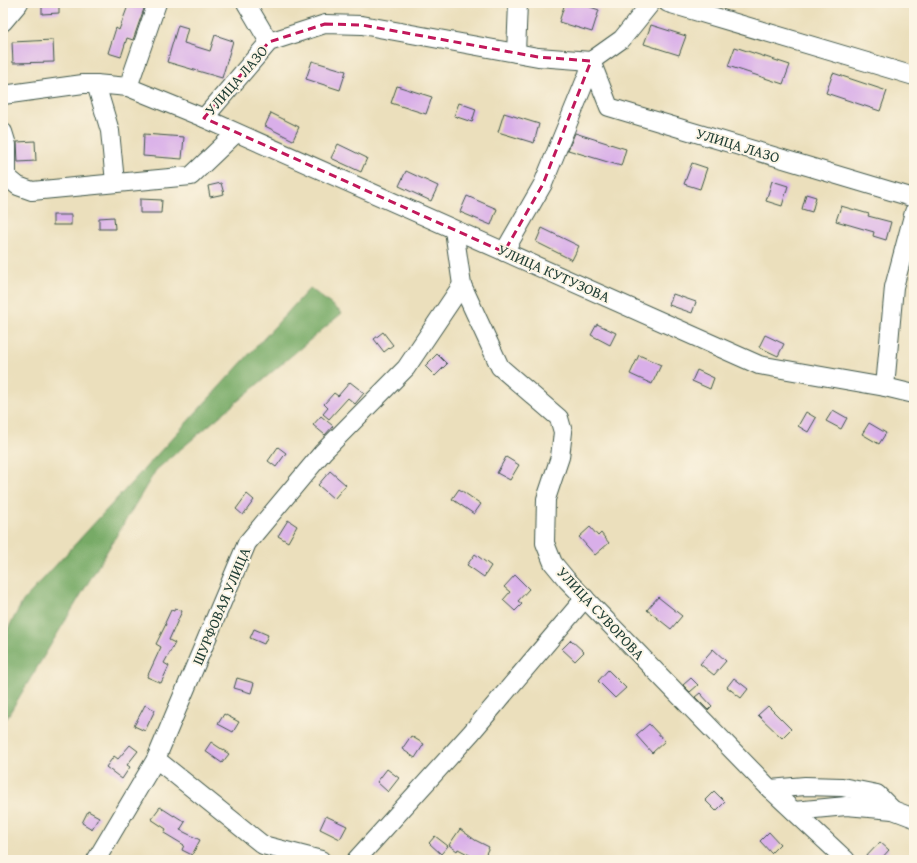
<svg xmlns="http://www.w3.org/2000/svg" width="917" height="863" viewBox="0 0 917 863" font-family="'Gentium Book Plus',serif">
<rect width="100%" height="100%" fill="#fcf5e5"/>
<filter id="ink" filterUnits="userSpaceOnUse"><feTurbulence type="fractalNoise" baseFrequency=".025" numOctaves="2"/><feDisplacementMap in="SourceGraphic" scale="8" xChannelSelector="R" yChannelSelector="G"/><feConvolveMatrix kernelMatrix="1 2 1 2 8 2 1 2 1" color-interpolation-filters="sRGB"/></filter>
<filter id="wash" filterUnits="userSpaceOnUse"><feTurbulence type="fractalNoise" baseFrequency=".012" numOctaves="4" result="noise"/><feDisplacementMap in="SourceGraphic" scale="16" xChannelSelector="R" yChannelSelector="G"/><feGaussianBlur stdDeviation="0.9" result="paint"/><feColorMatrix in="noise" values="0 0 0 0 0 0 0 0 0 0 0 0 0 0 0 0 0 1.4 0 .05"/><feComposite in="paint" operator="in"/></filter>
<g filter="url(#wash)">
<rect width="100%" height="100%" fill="#ebdfbc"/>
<polygon fill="#7a6" stroke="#4b744d" points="310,288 342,313 156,470 3,724 3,638 23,601"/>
<g id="blocks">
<g fill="#d9afe9">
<polygon points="42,3 59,3 59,13 42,14"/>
<polygon points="129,3 146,3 133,40 127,38 121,57 108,53 116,28 119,30"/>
<polygon points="565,3 579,3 599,10 592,32 559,22"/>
<polygon points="178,25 188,28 184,43 210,51 215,35 233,41 222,78 167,62"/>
<polygon points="651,25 686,36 679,55 644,44"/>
<polygon points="53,40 54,62 13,63 12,42"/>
<polygon points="735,47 790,65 783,84 728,66"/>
<polygon points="312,61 346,71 340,90 306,79"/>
<polygon points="833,73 887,91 880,111 826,93"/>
<polygon points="397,86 432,97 426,114 391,103"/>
<polygon points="459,103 476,109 472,122 454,116"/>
<polygon points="271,113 299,127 293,140 265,126"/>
<polygon points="504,113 539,124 534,143 498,132"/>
<polygon points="575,133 626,149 621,166 568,150"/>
<polygon points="144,134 184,137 182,159 143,156"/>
<polygon points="35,141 36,161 18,162 17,142"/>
<polygon points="338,144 367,158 361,172 331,158"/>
<polygon points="692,163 707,168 700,189 684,184"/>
<polygon points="406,171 438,186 431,201 399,186"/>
<polygon points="772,181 788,186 782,206 766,201"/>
<polygon points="221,183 224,194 210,197 208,186"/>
<polygon points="806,194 816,197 812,212 802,209"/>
<polygon points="467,196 497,209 491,225 460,212"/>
<polygon points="140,199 162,200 161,213 140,213"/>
<polygon points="841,206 869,214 868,216 891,222 886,240 873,236 874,232 836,221"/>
<rect x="53" y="215" width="18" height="10"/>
<polygon points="114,217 115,229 99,229 99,218"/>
<polygon points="542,228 579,246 572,260 536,242"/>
<polygon points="673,294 696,302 692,313 669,305"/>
<polygon points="597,324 616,333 610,345 591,335"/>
<polygon points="383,332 393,345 384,352 374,339"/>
<polygon points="765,335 784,344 778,356 759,347"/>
<polygon points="437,354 447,364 435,376 425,366"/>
<polygon points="639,355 661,365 652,384 630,374"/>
<polygon points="697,370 714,378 710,389 692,381"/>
<polygon points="350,382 364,393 355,404 348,398 329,419 323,414 328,408 324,404 334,393 338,396"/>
<polygon points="833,410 847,418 841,429 826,421"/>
<polygon points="806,412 816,418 808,432 798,426"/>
<polygon points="321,416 333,426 325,435 313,425"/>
<polygon points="869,423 886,433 879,444 862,434"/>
<polygon points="278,447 286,453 276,467 268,461"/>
<polygon points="506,457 519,465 510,480 497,473"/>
<polygon points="330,471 346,485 334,499 318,485"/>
<polygon points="459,489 481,504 474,514 452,499"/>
<polygon points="247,494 254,500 243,515 236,509"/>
<polygon points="288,520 297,526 288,542 278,536"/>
<polygon points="590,527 598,536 601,533 609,543 595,555 579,537"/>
<polygon points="475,554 491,566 484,577 467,565"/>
<polygon points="515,575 529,589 518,601 522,604 515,611 503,600 510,592 504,587"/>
<polygon points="658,597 682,616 671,629 647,610"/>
<polygon points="175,608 182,611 169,640 175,643 164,663 169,666 161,683 147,677 161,647 156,644 166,624 165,623 171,610 174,611"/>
<polygon points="254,629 268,635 264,644 250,638"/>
<polygon points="571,640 584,652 575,661 562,649"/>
<polygon points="713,649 726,661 714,675 700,664"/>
<polygon points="608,670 626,688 615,698 598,681"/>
<polygon points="237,678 254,683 251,693 234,688"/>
<polygon points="691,678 698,685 690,692 683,685"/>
<polygon points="734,678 748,689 741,698 727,687"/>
<polygon points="700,693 712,706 708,710 695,697"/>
<polygon points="145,705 155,710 145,731 134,726"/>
<polygon points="768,706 791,729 782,738 758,715"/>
<polygon points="224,714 239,722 233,732 218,724"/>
<polygon points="649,724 665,741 652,753 636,735"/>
<polygon points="411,736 424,744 415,758 402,749"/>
<polygon points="211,742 229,754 222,763 205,751"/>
<polygon points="130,745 138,751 127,765 130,767 122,779 106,767 114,756 118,759"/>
<polygon points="387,769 399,778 388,792 377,782"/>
<polygon points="714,791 725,802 716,811 705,800"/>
<polygon points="160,807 174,816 174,815 185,822 180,830 200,840 192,855 182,850 184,845 164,833 166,829 151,819"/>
<polygon points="88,811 99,817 92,829 82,823"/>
<polygon points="326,816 347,826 340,839 320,829"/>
<polygon points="460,829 475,840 489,847 483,860 479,860 458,849 457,851 449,845"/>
<polygon points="769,832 780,844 771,853 760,841"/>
<polygon points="435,836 448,846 441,854 429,843"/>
<polygon points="880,842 889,850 880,860 863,860"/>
</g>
</g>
</g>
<g filter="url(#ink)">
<use href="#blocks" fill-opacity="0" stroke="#3e5548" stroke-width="1"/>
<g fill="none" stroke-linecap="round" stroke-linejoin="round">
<defs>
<g id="minor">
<polyline points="246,3 269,42"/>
<polyline points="668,3 914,76"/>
<polyline points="3,22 19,3"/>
<polyline points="516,53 518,3"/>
<polyline points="591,61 609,107 914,198"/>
<polyline points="96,84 110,131 115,182"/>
<polyline points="128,87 157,3"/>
<polyline points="3,95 83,84 96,84 128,87 204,118 759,365 885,387 914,394"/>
<polyline points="204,118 269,42 325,24 362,25 538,57 591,61 622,39 651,3"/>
<polyline points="3,132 7,145 7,177"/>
<polyline points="3,176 7,177 18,186 32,191 191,176 236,133"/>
<polyline points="454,230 462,285 500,367 559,418 563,432 560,457 546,499 545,543 553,563 567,580 770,789 846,860"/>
<polyline points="504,252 543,184 588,74 591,61"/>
<polyline points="885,387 894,287 914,212"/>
<polyline points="156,759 263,845 321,860"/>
<polyline points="770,789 805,786 842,787 877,794 893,810"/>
<polyline points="794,811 846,806 893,810 914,818"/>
<polyline points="96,860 156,759 247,543 323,452 406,368 462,285"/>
<polyline points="356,860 471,733 585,598"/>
</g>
</defs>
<use href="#minor" stroke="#3e5548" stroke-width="20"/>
<use href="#minor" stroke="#fff" stroke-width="18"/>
</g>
</g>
<path fill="none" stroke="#c2185b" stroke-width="3" stroke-dasharray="8 5" stroke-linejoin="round" d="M325,24L362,25L538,57L591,61L543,184L504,252L204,118L269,42Z"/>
<g text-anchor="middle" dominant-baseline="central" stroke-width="4" stroke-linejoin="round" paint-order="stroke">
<g font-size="15" fill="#1f3d34" stroke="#fcf5e5">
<text transform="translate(236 80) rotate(-49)">УЛИЦА ЛАЗО</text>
<text transform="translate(738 145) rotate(17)">УЛИЦА ЛАЗО</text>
<text transform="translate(554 273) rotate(24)">УЛИЦА КУТУЗОВА</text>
<text transform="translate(221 606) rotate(-67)">ШУРФОВАЯ УЛИЦА</text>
<text transform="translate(601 613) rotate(47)">УЛИЦА СУВОРОВА</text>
</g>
</g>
<rect width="917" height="863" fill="none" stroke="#fcf5e5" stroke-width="16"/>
</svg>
